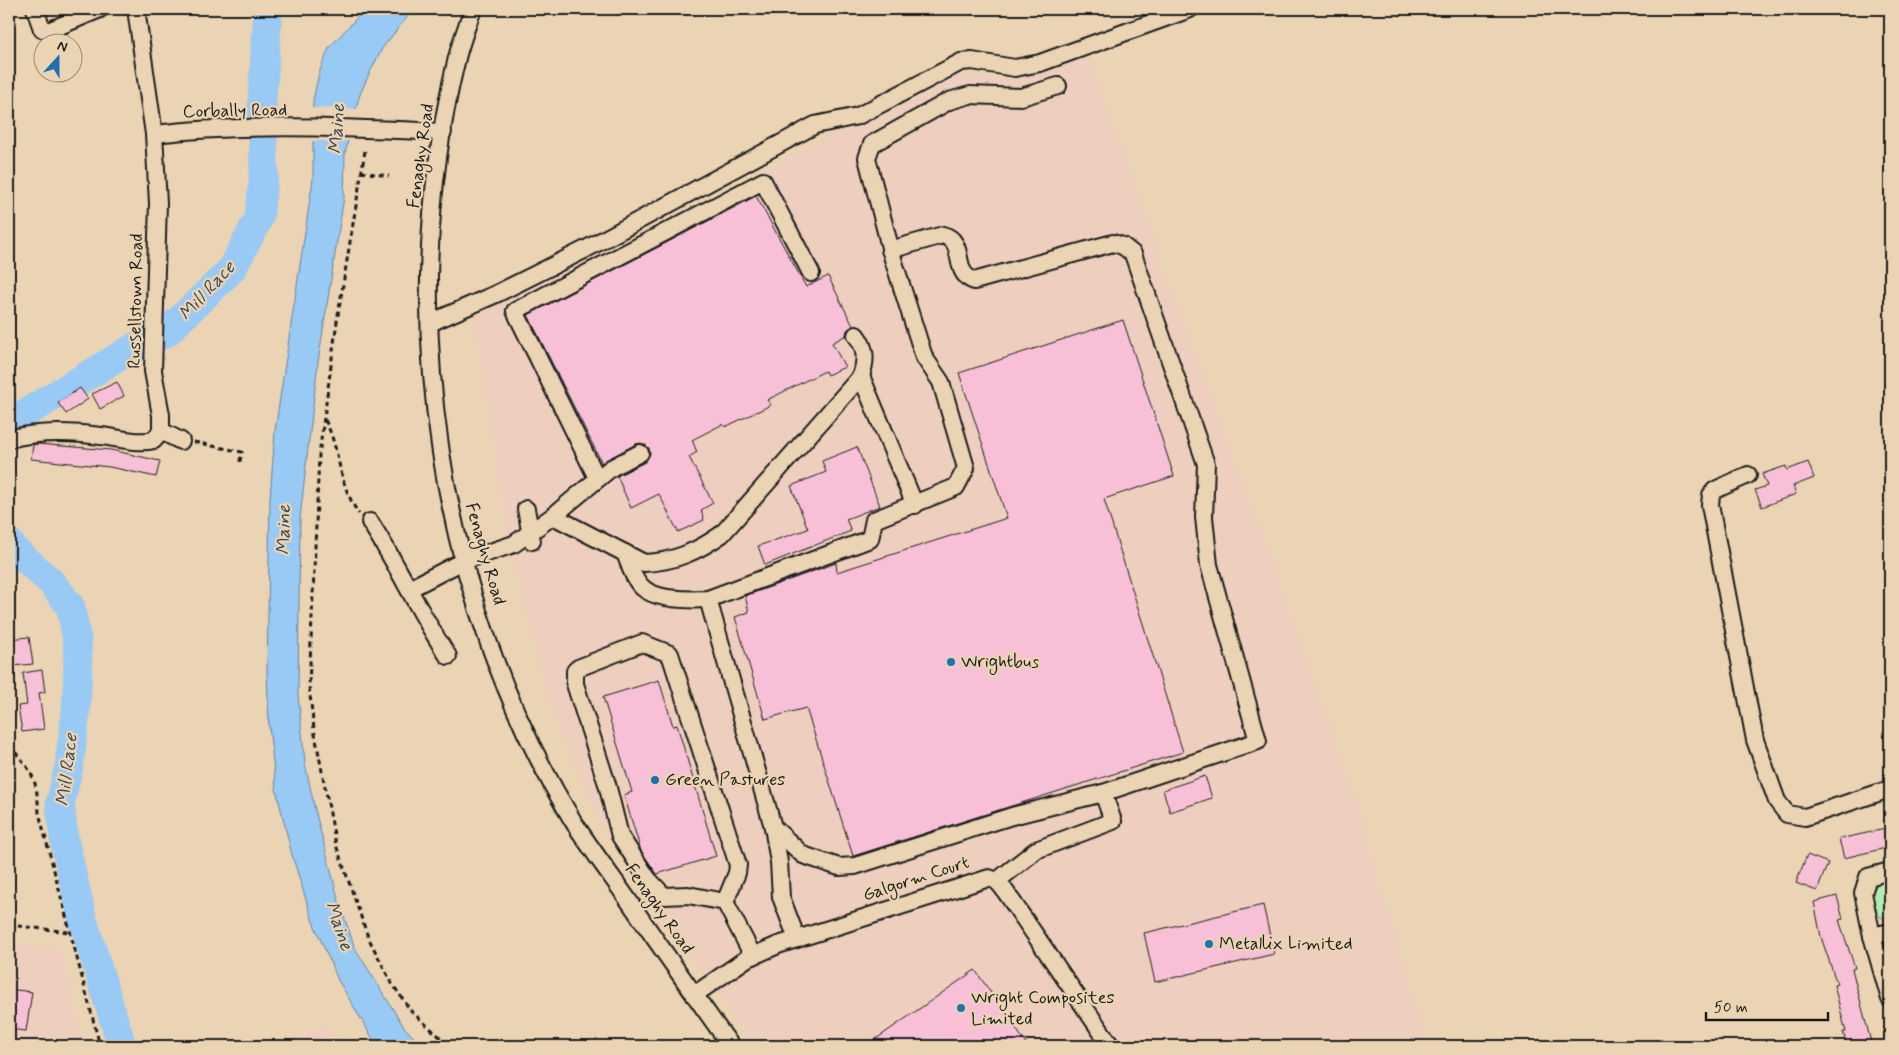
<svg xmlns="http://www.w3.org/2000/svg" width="1899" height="1055" viewBox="0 0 1899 1055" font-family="Mynerve,sans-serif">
<rect width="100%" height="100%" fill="#ead4b3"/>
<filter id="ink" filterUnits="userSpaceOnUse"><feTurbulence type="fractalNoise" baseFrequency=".02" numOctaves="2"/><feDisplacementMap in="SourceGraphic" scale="10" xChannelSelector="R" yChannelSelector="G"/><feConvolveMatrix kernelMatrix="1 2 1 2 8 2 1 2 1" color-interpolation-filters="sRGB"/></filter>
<g filter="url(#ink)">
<g fill="#eecebe">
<polygon points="1086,51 1347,770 1428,1046 753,1046 609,839 553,717 508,540 474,316 953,74 1014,79"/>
<polygon points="9,943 60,949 85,1046 9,1046"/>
<polygon points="325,1024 343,1046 288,1046"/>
</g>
<polygon fill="#afedb4" stroke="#668468" points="1890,878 1890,923 1872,911 1869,902 1878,881"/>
<polygon fill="#99c9f5" stroke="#67849e" points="365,9 414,9 383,47 368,76 359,97 345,153 344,197 318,362 300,518 298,695 305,763 315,810 339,902 355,948 404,1027 422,1046 377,1046 338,980 313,922 292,855 276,789 269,726 267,671 270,499 275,431 313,179 313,101 319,73 329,48"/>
<polygon fill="#ead4b3" points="310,108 358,109 350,141 309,141"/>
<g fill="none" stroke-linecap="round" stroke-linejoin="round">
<g stroke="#99c9f5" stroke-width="29">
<polyline points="9,423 135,347 166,333 232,269 259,218 264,172 262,102 268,9"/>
<polyline points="9,542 14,549 51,582 71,607 77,641 78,666 76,712 69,766 60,804 64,838 82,917 122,1046"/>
</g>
</g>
<g fill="#f8c0d7" stroke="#1c1c1c">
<polygon points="756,196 806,287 828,276 853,326 847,330 846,335 832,343 845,367 827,375 825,371 767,400 771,405 725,427 723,424 692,440 697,452 689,457 713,503 701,510 704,520 678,532 659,494 631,508 617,476 645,462 650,454 649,448 641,443 636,444 602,463 528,315"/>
<polygon points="1123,320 1174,476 1104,499 1183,752 853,856 806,708 765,719 735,617 749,612 745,596 836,563 837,572 1007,518 959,373"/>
<polygon points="117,382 124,396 100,409 92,394"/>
<polygon points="80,388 88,399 66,414 58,403"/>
<polygon points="37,444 111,450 160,461 156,477 110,467 31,459 33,445"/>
<polygon points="857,447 880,506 846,519 851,531 765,565 758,546 808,529 791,486 826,472 822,461"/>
<polygon points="1808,462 1814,478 1793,486 1796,494 1762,507 1755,490 1767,486 1762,474 1786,466 1787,470"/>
<polygon points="29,637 33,664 12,666 9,639"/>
<polygon points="42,670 45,692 39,693 44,729 22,732 18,706 27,705 23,673"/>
<polygon points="659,680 673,726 677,725 716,856 657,874 641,851 624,795 632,792 603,697"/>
<polygon points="1205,776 1212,798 1170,812 1163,790"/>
<polygon points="1890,828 1890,847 1844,858 1839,839"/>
<polygon points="1807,855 1828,863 1817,891 1796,883"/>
<polygon points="1837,896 1843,919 1839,920 1855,968 1852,969 1872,1046 1847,1046 1843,1032 1846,1032 1834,985 1837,984 1821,937 1814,902"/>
<polygon points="1263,905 1274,954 1155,982 1144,933"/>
<polygon points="975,970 1028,1046 866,1046"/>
<polygon points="9,989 32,992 26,1031 9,1029"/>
</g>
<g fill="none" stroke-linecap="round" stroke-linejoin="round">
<defs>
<g id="minor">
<polyline points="35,9 42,29 48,31 100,9"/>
<path d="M473,9C467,26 460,44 456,62C395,314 438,599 573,821C589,846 607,870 624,894C659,945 695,996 731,1046"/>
<path d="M154,134C249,123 347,128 443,132"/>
<polyline points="430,323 496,294 586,249 815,125 858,116 961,62 972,61 1015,68 1040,63 1190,9"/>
<polyline points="861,376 915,505"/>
<polyline points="161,431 181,441"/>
<path d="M9,439C38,431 71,432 101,436C119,438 137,444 154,440L161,431V415L153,371L158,203L154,134L136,9"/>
<polyline points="1748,475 1715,490 1711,495 1710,505 1755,740 1777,801 1787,814 1805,817 1890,789"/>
<polyline points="597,478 515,311 763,181 811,273"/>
<polyline points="526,509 532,541"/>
<path d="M553,516L644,563C674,562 698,551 722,534L861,376C866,361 867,349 856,335"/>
<path d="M370,522C398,565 419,613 448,656"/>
<path d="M625,553C629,563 632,576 640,585C653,601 690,600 708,599L870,539L874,520L956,487L966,468L941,382L924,357L893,259L867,158L872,144L949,101L970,95L1021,97L1058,86"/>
<polyline points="409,589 463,561 514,544 553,516 611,468 640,453"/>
<path d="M708,599L773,827L803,855L839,867L855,866L1012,816L1103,793L1258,741L1209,565L1204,517L1206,464L1133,254L1123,246L1113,243L974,281C951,273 967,241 943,235L890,250"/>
<polyline points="773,827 779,862 781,897 797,939"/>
<polyline points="1890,871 1868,877 1863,893 1872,936 1890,999"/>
<polyline points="997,881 1036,850 1113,821 1103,793"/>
<polyline points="725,902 688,895 664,896 648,879 620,836 607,784 575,684 575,671 578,668 642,643 670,654 738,865 737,873 725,902 753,956"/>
<polyline points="1872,936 1890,932"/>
<polyline points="694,995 746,959 778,945 989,878 997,881 1003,888 1111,1046"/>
</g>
</defs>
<use href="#minor" stroke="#1c1c1c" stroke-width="20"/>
<g stroke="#1c1c1c" stroke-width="3" stroke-dasharray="5 4" stroke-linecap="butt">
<polyline points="365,151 337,321 319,455 309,687 314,729 336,845 368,937 391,982 411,1011 450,1046"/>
<polyline points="361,172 389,176"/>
<path d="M325,420C341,451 337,482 359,514"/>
<polyline points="194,442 242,452 239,465"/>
<path d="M9,745C33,773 36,775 39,813L100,1046"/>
<polyline points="9,925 70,932"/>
</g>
<use href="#minor" stroke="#ead4b3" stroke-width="16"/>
</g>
</g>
<g fill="#1f6fb2" stroke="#ead4b3" stroke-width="2">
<circle cx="951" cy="662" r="5"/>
<circle cx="655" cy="780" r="5"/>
<circle cx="1209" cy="944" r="5"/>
<circle cx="961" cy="1008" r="5"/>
</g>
<g text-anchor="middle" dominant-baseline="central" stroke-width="4.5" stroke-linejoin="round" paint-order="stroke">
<g font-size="18" fill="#1c1c1c" stroke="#ead4b3">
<text transform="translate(235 111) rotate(-1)">Corbally Road</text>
<text transform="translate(421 156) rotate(-82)">Fenaghy Road</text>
<text transform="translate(136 301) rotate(-89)">Russellstown Road</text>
<text transform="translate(485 554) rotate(74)">Fenaghy Road</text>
<text transform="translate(916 879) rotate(-18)">Galgorm Court</text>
<text transform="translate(659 909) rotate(55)">Fenaghy Road</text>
</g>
<g font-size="18" fill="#1c1c1c" stroke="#ead4b3" text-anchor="start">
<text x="961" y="662">Wrightbus</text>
<text x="665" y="780">Green Pastures</text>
<text x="1219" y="944">Metallix Limited</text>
<text x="971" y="998">Wright Composites<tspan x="971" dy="21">Limited</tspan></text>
</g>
<g font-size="19" font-style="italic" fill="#3b4752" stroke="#ead4b3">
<text transform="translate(337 129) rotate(-86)">Maine</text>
<text transform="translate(207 291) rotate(-47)">Mill Race</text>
<text transform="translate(284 530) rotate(-89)">Maine</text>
<text transform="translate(67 770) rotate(-83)">Mill Race</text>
<text transform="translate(339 926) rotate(71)">Maine</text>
</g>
</g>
<rect width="1899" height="1055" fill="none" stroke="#ead4b3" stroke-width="30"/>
<rect x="15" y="15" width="1869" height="1025" fill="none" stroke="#1c1c1c" stroke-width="2" filter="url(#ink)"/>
<g transform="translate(58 58) rotate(21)"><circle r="24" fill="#ead4b3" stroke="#988a77"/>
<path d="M0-4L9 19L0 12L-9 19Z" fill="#1f6fb2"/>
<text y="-8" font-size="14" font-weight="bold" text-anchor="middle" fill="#1c1c1c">N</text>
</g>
<path d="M1706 1012v8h122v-8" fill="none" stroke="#1c1c1c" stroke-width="2.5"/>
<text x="1714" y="1012" font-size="15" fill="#1c1c1c" stroke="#ead4b3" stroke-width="4" paint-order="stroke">50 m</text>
</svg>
